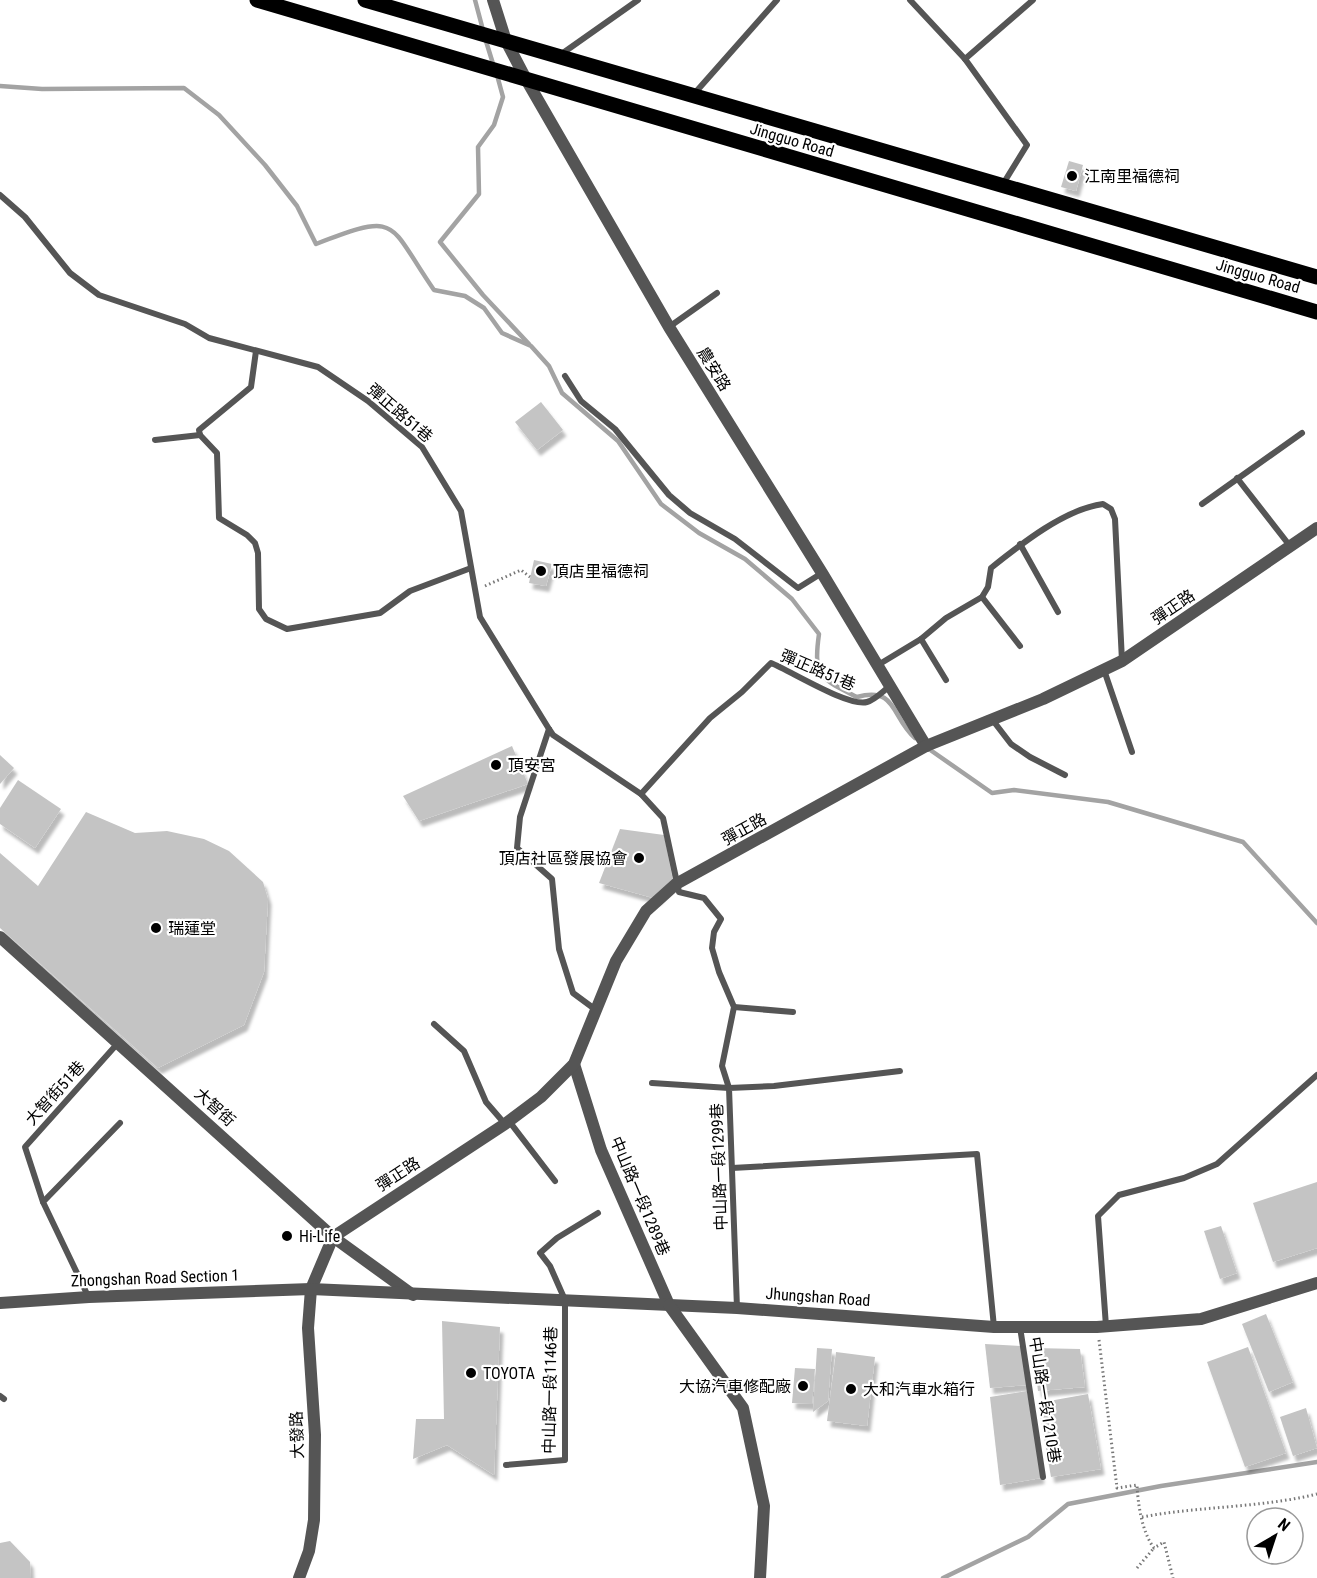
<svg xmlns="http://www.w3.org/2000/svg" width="1317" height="1578" viewBox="0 0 1317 1578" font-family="'Roboto Condensed','Noto Sans TC',sans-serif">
<defs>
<filter id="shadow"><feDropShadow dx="3.5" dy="6" stdDeviation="1.5" flood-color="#0004"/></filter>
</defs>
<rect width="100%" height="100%" fill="#fff"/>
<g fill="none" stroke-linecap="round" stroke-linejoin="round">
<g stroke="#a3a3a3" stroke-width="4.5">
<polyline points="475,0 483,30"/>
<polyline points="485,38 494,67"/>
<polyline points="497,75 503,97 494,125 478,147 479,194 440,242 483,295 529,344"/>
<path d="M0,86L42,89L184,88L219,115L265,165L297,206L316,244C401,211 387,222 434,290L465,296L484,308L502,333L531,346L549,366L562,393L618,441L661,504L699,533L745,559L792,599L819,634C813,677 820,678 857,697C897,686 891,717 915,738"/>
<polyline points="926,747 992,793 1014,790 1108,802 1243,842 1317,923"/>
<polyline points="943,1578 1028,1537 1068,1504 1161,1486 1317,1462"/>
</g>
</g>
<g fill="#c4c4c4" filter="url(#shadow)">
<polygon points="1069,161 1083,165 1076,191 1061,187"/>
<polygon points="541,402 563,430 537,450 515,422"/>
<polygon points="534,560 552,564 546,586 529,583"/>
<polygon points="512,746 528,784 419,821 403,796"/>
<polygon points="0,755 14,768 0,784"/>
<polygon points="18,780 61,809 35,848 0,824 0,808"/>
<polygon points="86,812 135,833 167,831 204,839 229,851 263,882 268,899 264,972 244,1025 158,1068 0,928 0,853 38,886"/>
<polygon points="620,829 664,835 673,881 657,899 599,883"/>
<polygon points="1317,1182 1317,1248 1273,1262 1253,1203"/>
<polygon points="1221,1226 1237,1273 1220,1279 1204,1231"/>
<polygon points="1266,1314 1293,1382 1269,1392 1242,1324"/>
<polygon points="442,1321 500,1327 494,1475 447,1445 413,1459 416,1419 444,1419"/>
<polygon points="985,1344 1021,1346 1026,1385 990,1388"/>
<polygon points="1248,1347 1286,1453 1245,1467 1207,1362"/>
<polygon points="817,1348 832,1349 828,1401 813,1412"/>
<polygon points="1033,1348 1080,1349 1085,1387 1038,1391"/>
<polygon points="836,1352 875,1357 867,1426 827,1421"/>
<polygon points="795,1368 815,1369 812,1404 792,1403"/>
<polygon points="1027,1391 1041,1478 1000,1485 990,1397"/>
<polygon points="1088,1394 1101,1469 1051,1477 1038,1403"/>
<polygon points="1306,1408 1317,1448 1293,1456 1280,1417"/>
<polygon points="10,1541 30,1562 31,1578 0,1578 0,1543"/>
</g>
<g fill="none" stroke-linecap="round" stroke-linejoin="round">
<g stroke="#777" stroke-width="3" stroke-dasharray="1.5 3" stroke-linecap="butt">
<polyline points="485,586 521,570 530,577"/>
<path d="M1099,1340L1117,1488L1137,1485C1138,1505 1142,1532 1154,1548L1164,1542L1173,1578"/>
<path d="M1142,1517C1200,1506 1260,1508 1317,1494"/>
<polyline points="1137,1568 1154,1548"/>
</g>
<g stroke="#555" stroke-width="6">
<polyline points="910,0 965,59 1027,145 1003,184"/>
<polyline points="560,55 638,0"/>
<polyline points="965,59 1033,0"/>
<polyline points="694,94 777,0"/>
<polyline points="0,195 25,217 70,273 99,295 185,324 209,338 318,367 368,401 422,447 461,511 480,617 549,729 553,735 641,794 663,818 679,892 704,898 721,919 714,932 712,948 719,972 734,1007 722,1066 729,1088 652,1083"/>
<polyline points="669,327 717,293"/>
<polyline points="256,351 251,387 199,430 200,435 217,453 219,518 247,535 255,543 258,553 259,609 266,619 287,629 380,613 410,591 471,568"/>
<polyline points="565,376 581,401 615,429 669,495 690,513 735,539 798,588 822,573"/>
<polyline points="155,440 200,435"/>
<polyline points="1237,478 1290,546"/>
<polyline points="1202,504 1302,433"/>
<polyline points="1020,544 1058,612"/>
<polyline points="982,597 1020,646"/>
<polyline points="921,639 946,680"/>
<path d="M878,665L921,639L946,618L982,597L988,587L991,568C1021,544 1065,509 1103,504L1111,509L1115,519L1122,661"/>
<polyline points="1104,670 1132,752"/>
<polyline points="991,718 1011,744 1030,757 1065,775"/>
<polyline points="549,729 520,817 517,848 552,879 559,949 573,993 596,1010"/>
<path d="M641,794L710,718L742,692L771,663C791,671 848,707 867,702C875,700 883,691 890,686"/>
<polyline points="734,1007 793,1012"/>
<polyline points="434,1024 464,1051 486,1102 505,1124"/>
<polyline points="509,1121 555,1181"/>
<polyline points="732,1168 977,1154 994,1327"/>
<polyline points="43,1202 25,1147 118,1043"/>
<polyline points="88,1296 43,1202 120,1123"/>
<polyline points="737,1308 729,1088 774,1086 900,1071"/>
<polyline points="1106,1326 1098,1216 1119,1195 1184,1178 1217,1164 1317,1075"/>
<polyline points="1020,1327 1043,1477"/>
<polyline points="0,1396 4,1399"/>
<polyline points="506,1465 565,1460 565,1300 550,1266 540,1253 557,1238 598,1213"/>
</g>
<g stroke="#555" stroke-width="12">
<polyline points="493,0 506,41 527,81 669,327 822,573 926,746"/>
<polyline points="0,937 333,1237 413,1295"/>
<polyline points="574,1064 601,1150 669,1305"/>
<polyline points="299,1578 309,1551 314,1520 315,1435 308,1328 311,1289 333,1237 505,1124 541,1097 574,1064 616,961 646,911 676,884 926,746 1043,699 1122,661 1317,528"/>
</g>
<g stroke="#555" stroke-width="12">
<polyline points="0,1303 89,1297 311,1289 737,1308 994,1327 1097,1327 1201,1319 1317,1283"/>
<polyline points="669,1305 743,1408 764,1506 760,1578"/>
</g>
<g stroke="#000" stroke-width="15">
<polyline points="257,0 1317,312"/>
<polyline points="365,0 1317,277"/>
</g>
</g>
<g fill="#000" stroke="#fff" stroke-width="2">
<circle cx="1072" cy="176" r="6"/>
<circle cx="541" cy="571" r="6"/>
<circle cx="496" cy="765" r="6"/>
<circle cx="639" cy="858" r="6"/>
<circle cx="156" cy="928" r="6"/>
<circle cx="287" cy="1236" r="6"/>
<circle cx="471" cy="1373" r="6"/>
<circle cx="803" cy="1386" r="6"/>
<circle cx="851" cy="1389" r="6"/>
</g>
<g text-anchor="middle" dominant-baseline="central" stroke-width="4.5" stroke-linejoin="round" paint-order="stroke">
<g font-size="16" fill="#000" stroke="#fff">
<text transform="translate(792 140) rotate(16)">Jingguo Road</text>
<text transform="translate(1258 276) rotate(16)">Jingguo Road</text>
<text transform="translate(714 369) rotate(58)">農安路</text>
<text transform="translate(400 413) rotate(41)">彈正路51巷</text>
<text transform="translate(1173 607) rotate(-34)">彈正路</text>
<text transform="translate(818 670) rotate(23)">彈正路51巷</text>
<text transform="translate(744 829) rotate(-29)">彈正路</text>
<text transform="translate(55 1093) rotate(-48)">大智街51巷</text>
<text transform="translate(215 1107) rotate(42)">大智街</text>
<text transform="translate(719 1167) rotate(-92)">中山路一段1299巷</text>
<text transform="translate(398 1174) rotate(-33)">彈正路</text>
<text transform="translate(640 1196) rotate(67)">中山路一段1289巷</text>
<text transform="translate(155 1278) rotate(-2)">Zhongshan Road Section 1</text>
<text transform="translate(818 1297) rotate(4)">Jhungshan Road</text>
<text transform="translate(550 1390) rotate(-89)">中山路一段1146巷</text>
<text transform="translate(1045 1400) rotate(81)">中山路一段1210巷</text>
<text transform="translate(297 1435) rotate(-92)">大發路</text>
</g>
<g font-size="16" fill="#000" stroke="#fff" text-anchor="start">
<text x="1084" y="176">江南里福德祠</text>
<text x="553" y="571">頂店里福德祠</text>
<text x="508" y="765">頂安宮</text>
<text x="627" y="858" text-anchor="end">頂店社區發展協會</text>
<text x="168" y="928">瑞蓮堂</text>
<text x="299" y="1236">Hi-Life</text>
<text x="483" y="1373">TOYOTA</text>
<text x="791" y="1386" text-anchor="end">大協汽車修配廠</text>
<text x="863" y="1389">大和汽車水箱行</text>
</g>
</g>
<g transform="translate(1275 1536) rotate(39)"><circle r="28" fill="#ffffff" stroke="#999999" stroke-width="1.5"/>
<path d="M0-4.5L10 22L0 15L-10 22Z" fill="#000000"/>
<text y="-9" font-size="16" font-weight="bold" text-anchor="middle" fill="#000000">N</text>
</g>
</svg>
